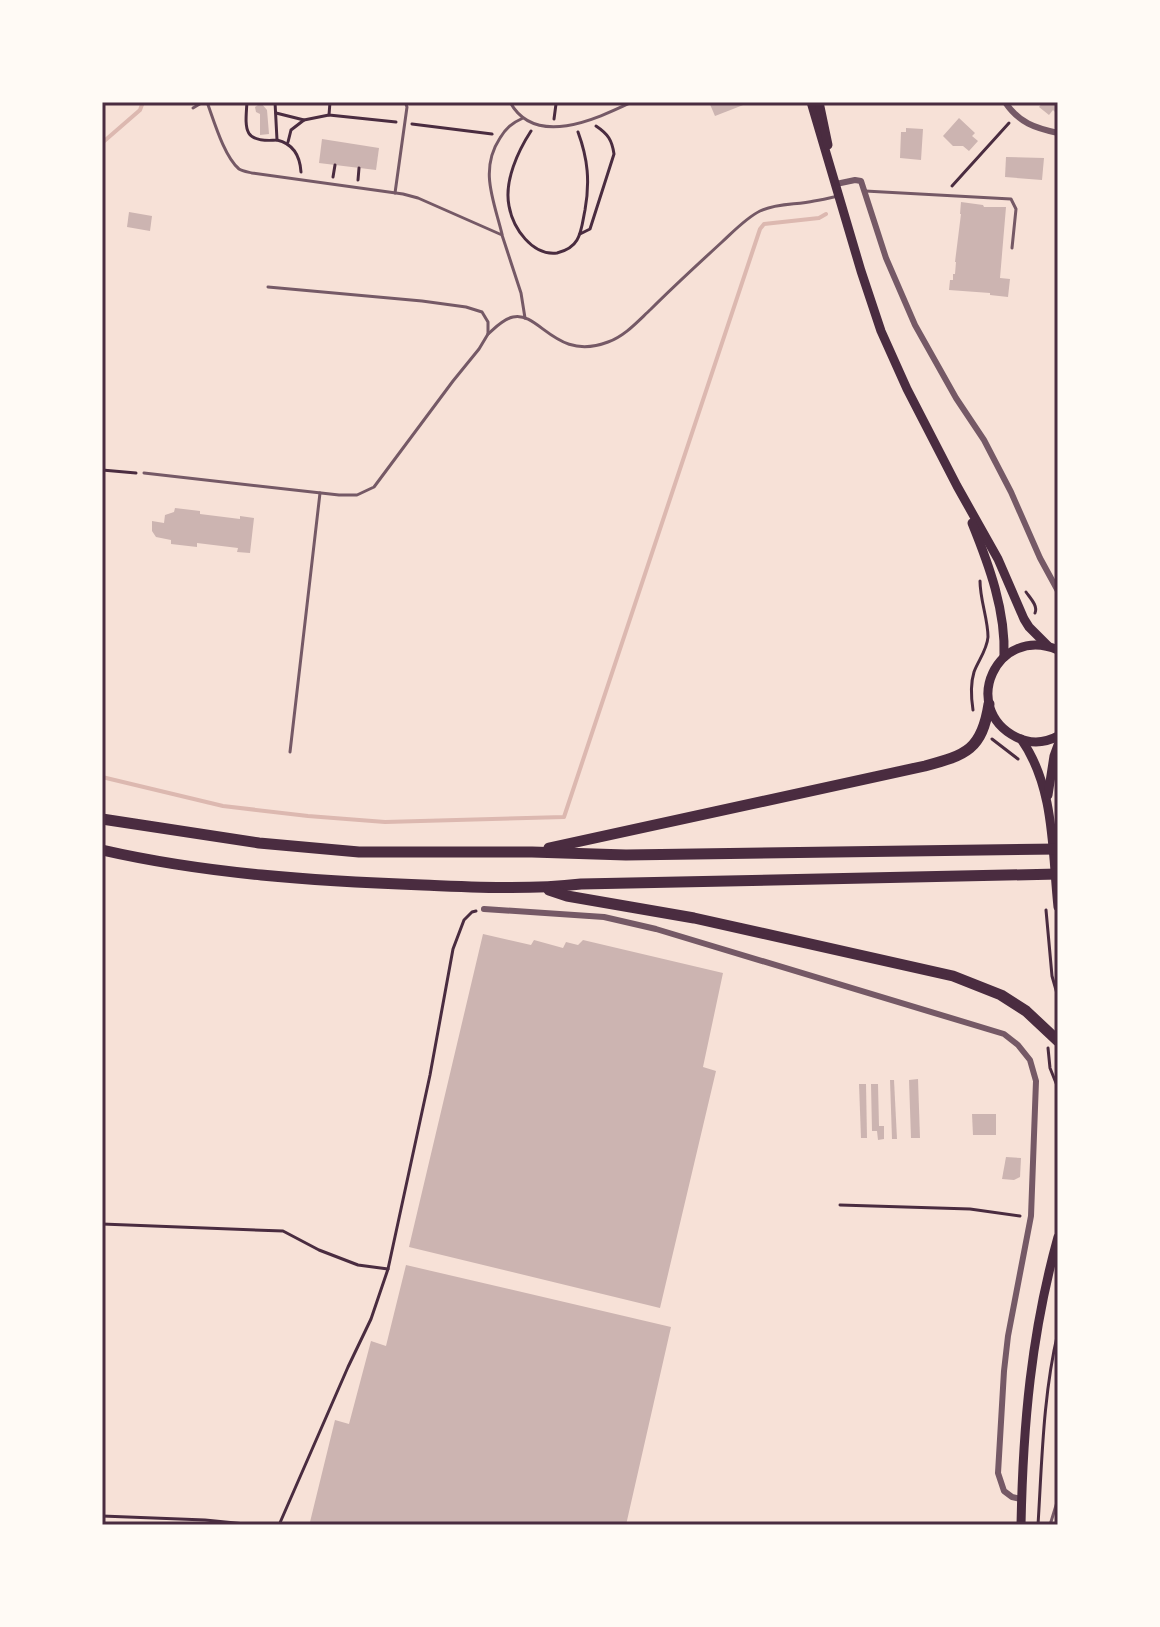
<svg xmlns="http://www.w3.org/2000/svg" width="1160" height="1627" viewBox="0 0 1160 1627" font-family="'Playfair Display',serif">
<rect width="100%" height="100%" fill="#f7e1d7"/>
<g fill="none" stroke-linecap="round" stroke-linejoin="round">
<g stroke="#dcb8b0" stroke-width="4">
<polyline points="102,143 140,110 143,102"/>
<polyline points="102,777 223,806 308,816 385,822 564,817 760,229 764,224 819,218 826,214"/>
</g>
</g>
<g fill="#ccb4b1">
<polygon points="709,102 751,102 715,116"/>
<polygon points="1043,102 1058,102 1058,108 1055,112 1053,110 1049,115 1039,107"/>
<polygon points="261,103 267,110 269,134 260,135 260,114 256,112 255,107"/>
<polygon points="959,118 975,133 972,136 978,141 969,151 963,146 953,146 943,136"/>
<polygon points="906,128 923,129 921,160 900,158 901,132 906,132"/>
<polygon points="322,139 379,148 376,170 319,163"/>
<polygon points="1006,157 1044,158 1042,180 1005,177"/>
<polygon points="961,202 983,205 984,207 1006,207 1000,278 1010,279 1008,297 990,295 990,293 949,290 950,280 953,280 953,274 955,274 956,262 955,262 961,214 960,214"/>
<polygon points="129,212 152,216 150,231 127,227"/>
<polygon points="175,508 200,511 200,514 240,519 240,516 254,518 250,553 237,552 238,548 197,543 197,547 171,544 171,540 156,537 152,531 152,521 164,523 165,515 174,512"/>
<polygon points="483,934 531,945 534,940 563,948 566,942 578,945 583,940 723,973 703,1067 716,1071 660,1308 409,1247"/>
<polygon points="918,1079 920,1138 911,1138 909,1080"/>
<polygon points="890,1080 894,1080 897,1139 892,1139"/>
<polygon points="859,1084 866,1084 867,1138 861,1138"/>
<polygon points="871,1084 878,1084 879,1126 884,1126 884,1139 878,1140 877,1131 872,1131"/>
<polygon points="972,1114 996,1114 996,1135 973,1135"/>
<polygon points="1006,1157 1021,1158 1020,1177 1014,1180 1002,1179"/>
<polygon points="406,1265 671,1327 626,1525 325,1525 310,1522 335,1420 349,1424 371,1341 386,1346"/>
</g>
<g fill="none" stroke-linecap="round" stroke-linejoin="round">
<g stroke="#4a2c40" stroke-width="3">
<path d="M247,102C245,130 243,143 277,140L275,102"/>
<polyline points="330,102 329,115 396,122"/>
<polyline points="276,113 304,120 329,115"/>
<polyline points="554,119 556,104"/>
<polyline points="412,124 492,134"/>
<path d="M531,131C518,151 504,181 509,206C513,228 532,256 557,253C565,251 573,247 577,240C582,232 583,219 585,210C590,182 588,159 578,132"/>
<path d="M277,140C294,144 300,156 301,172"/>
<polyline points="288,142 291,130 304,120"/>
<polyline points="333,177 335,165"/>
<polyline points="358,180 359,168"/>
<polyline points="952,186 1009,123"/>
<path d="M580,234L590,229L614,154C612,140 608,134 596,126"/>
<polyline points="102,470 136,473"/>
<path d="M1026,592C1031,599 1038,606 1035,613"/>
<path d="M973,710C971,697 970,685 974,672C978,661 987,650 988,637C988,619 980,600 980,581"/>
<polyline points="992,739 1018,759"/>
<polyline points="1046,910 1052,976 1058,997"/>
<polyline points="1048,1048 1050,1068 1058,1088"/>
<polyline points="840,1205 970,1209 1020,1216"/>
<polyline points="102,1224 283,1231 319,1250 358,1265 388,1269"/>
<polyline points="102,1516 205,1520 257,1525"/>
<polyline points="279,1525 348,1367 371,1319 388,1269 430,1075 453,949 464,920 472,912 476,911"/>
<path d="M1038,1525C1042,1461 1043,1395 1058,1332"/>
</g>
<g stroke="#755966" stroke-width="3">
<path d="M207,102C214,121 224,156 239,169C242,171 248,172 252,173L403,194L418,198L502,235L521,293L525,318"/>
<path d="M510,102C535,148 596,119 632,102"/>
<polyline points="193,108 203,102"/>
<polyline points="865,191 1011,199 1016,209 1012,248"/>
<polyline points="395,193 407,107 405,102"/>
<path d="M502,234C494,201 479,170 500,138C506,128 512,123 523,118"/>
<path d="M488,334C495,328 503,319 513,317C540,311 555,362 608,342C625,336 638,321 651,309C674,286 698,264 722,242C734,231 746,218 760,211C777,203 797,205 814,201C822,200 830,198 838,196"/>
<polyline points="144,473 339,495 357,495 374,487 453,381 479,349 488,334 488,322 482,312 466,307 422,301 268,287"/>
<polyline points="290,752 320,493"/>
<polyline points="1050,1525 1058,1499"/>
</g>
<g stroke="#755966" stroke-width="6">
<path d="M1005,102C1019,123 1035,128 1058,133"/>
<polyline points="836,184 855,180 861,181 886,258 915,325 956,398 984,440 1011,492 1040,558 1058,591"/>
<polyline points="484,909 604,917 656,929 1004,1034 1018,1045 1030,1060 1036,1081 1031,1216 1008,1336 1004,1371 998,1473 1004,1491 1012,1497 1021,1499"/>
</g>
<g stroke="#4a2c40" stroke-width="9">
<polyline points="811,102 861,271 881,331 907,389 957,486 998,559 1024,619 1029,627 1048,646"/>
<polyline points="819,102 828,145"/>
<path d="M972,523C989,565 1006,611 1004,657"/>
<path d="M1058,650C997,624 959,708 1016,737C1030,744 1045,743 1058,736"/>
<path d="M1021,739C1055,787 1052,851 1058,907"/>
<polyline points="1048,795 1054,756 1058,745"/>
<path d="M1021,1525C1023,1425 1031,1334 1058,1237"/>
</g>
<g stroke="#4a2c40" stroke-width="11">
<polyline points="102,819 259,843 359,852 532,852 626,855 1058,849"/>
<path d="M549,848L925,766C966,755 982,750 989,704"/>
<path d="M102,850C207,874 315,881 423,885C476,887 528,890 581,884L1058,874"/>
<polyline points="549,890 567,896 694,918 953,976 1001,995 1026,1011 1058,1041"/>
</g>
</g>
<rect width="1160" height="1627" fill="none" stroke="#fffaf5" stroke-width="208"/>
<rect x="104" y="104" width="952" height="1419" fill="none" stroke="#4a2c40" stroke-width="3"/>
</svg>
